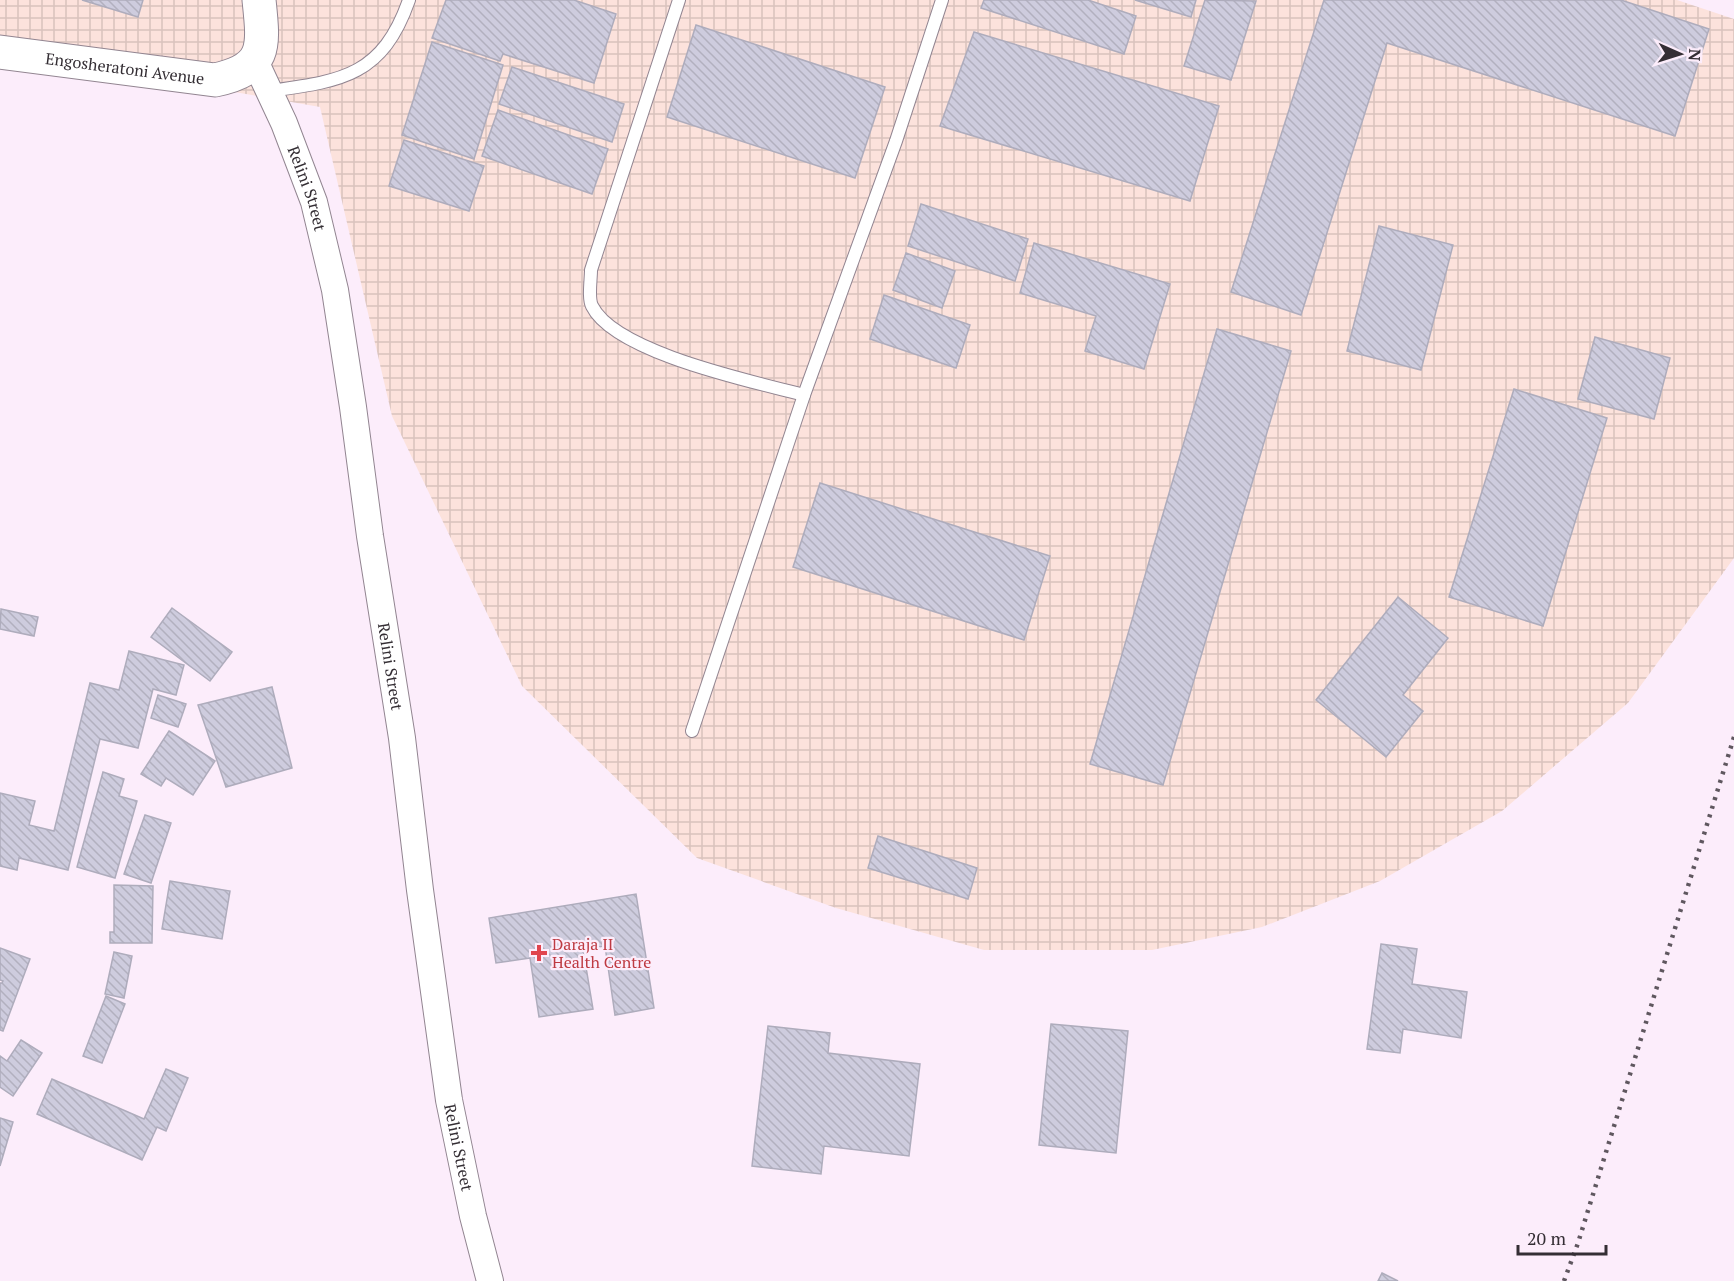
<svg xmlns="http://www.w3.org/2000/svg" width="1734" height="1281" viewBox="0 0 1734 1281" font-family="'PT Serif',serif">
<defs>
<pattern id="industrial-grid" width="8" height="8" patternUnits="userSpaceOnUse" patternTransform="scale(1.5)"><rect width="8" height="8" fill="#fce2dc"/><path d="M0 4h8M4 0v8" fill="none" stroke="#d9c2bd"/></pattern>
<pattern id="building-back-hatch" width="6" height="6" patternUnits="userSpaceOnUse" patternTransform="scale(1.5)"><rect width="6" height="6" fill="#ceccde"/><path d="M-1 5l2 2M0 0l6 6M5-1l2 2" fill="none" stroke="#b2b0bf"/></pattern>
</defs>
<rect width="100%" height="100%" fill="#fcedfb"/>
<polygon fill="url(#industrial-grid)" points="0,0 1677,0 1734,19 1734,558 1628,703 1502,811 1380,881 1262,927 1152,950 984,950 836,908 697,858 522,686 392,416 320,107 0,51"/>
<g fill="url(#building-back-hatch)" stroke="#aeacbc" stroke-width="1.5">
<polygon points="82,0 143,0 138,17"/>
<polygon points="446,0 574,0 616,14 594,83 503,54 500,61 432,38"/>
<polygon points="984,0 1088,0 1136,16 1124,54 981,8"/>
<polygon points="1135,0 1196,0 1191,17"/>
<polygon points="1205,0 1256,1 1231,80 1184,66"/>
<polygon points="1324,0 1621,0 1709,29 1675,136 1387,43 1301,315 1231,292"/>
<polygon points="696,25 885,87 855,178 667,117"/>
<polygon points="974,32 1219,106 1190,201 940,126"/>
<polygon points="432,42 503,65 474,159 402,135"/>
<polygon points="512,67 624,104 612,142 499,104"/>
<polygon points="498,110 608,149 592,194 482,156"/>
<polygon points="404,140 484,166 469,211 389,186"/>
<polygon points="921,204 1028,239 1015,281 908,246"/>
<polygon points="1379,226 1453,245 1421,370 1347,351"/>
<polygon points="1034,243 1170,284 1144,369 1085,351 1096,316 1020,293"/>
<polygon points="906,253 955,271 942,308 893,290"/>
<polygon points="884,295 970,325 956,368 870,339"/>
<polygon points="1217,329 1291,351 1163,785 1090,764"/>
<polygon points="1595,337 1670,358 1654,419 1578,399"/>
<polygon points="1514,389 1607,418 1543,626 1449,597"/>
<polygon points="820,483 1050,556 1024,640 793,567"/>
<polygon points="1398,597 1448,638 1403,695 1423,711 1386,757 1316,700"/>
<polygon points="172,608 232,652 210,681 151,637"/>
<polygon points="1,609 38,617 34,636 0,629"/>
<polygon points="129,651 184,665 176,695 153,689 138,748 100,739 68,870 19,858 17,870 0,866 0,793 35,801 29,825 54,831 90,683 119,690"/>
<polygon points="272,687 292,768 226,787 198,705"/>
<polygon points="158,695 186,704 178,727 151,718"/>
<polygon points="169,731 215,761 193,795 166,778 161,786 141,774"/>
<polygon points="103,772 124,779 119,796 137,801 115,878 77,867"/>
<polygon points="145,815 171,823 151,883 124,874"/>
<polygon points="878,836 977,868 968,899 868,868"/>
<polygon points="170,881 230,891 222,939 162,929"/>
<polygon points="114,885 153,886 152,943 110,943 110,932 114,932"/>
<polygon points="636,894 654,1008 615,1015 605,946 583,949 593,1009 539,1017 530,958 496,963 489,918"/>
<polygon points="1381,944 1417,949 1412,984 1467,992 1461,1038 1403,1029 1400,1053 1367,1049"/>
<polygon points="0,948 30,959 3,1031 0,1030 0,983 2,983 3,981 0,980"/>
<polygon points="114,952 132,956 124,998 105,994"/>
<polygon points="106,996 125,1004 102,1063 83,1056"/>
<polygon points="1051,1024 1128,1031 1116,1153 1039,1145"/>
<polygon points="768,1026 830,1033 828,1053 920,1064 909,1156 824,1146 821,1174 752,1166"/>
<polygon points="21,1040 42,1053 13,1096 0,1087 0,1056 7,1061"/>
<polygon points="166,1069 188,1078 166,1131 157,1127 142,1160 37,1114 52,1079 144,1119"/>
<polygon points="0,1118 13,1122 0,1166"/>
<polygon points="1382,1273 1398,1281 1378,1281"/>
</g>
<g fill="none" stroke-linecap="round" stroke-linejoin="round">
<defs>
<g id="lane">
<path d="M679,0L591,270C591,280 588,298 592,306C615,353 755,382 804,395"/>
<path d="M269,91C341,81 382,77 409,0"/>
<polyline points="692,731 804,395 896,141 942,0"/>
</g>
<g id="street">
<path id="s1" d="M255,61L284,123L314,202L335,290L353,407L370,536L402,738L420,890L449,1100L473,1216L490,1281"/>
</g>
<g id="secondary">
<path id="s2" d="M0,52L215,80C267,69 264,47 259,0"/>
</g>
</defs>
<use href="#lane" stroke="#928591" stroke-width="14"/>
<use href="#street" stroke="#928591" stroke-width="28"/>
<use href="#secondary" stroke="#928591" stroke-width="35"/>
<use href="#lane" stroke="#fff" stroke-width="12"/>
<use href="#street" stroke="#fff" stroke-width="26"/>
<use href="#secondary" stroke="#fff" stroke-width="33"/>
<polyline stroke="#5f575f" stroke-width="4.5" stroke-dasharray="3 6" stroke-linecap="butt" points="1564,1281 1578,1243 1734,737"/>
</g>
<path fill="#e0444e" stroke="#fcedfb" stroke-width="2" d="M536 944h6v6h6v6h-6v6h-6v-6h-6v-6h6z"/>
<g text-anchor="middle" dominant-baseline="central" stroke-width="4.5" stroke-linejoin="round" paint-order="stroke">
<g font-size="16" fill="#342e34" stroke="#fcedfb">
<text stroke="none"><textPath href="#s2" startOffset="126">Engosheratoni Avenue</textPath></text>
<text stroke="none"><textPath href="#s1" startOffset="138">Relini Street</textPath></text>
<text stroke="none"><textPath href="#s1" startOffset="624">Relini Street</textPath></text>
<text stroke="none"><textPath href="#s1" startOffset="1110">Relini Street</textPath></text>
</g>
<g font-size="16" fill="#be3a42" stroke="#fcedfb" text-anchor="start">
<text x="552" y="944">Daraja II<tspan x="552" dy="18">Health Centre</tspan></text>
</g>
</g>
<g transform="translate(1680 54) rotate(93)" stroke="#fcedfb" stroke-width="4.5" paint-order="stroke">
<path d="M0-4.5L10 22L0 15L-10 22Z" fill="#342e34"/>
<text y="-9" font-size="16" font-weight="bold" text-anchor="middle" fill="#342e34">N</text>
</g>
<path d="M1518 1245v9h88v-9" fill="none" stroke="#342e34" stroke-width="3"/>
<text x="1527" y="1245" font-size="18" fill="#342e34" stroke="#fcedfb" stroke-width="4.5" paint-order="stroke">20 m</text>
</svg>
